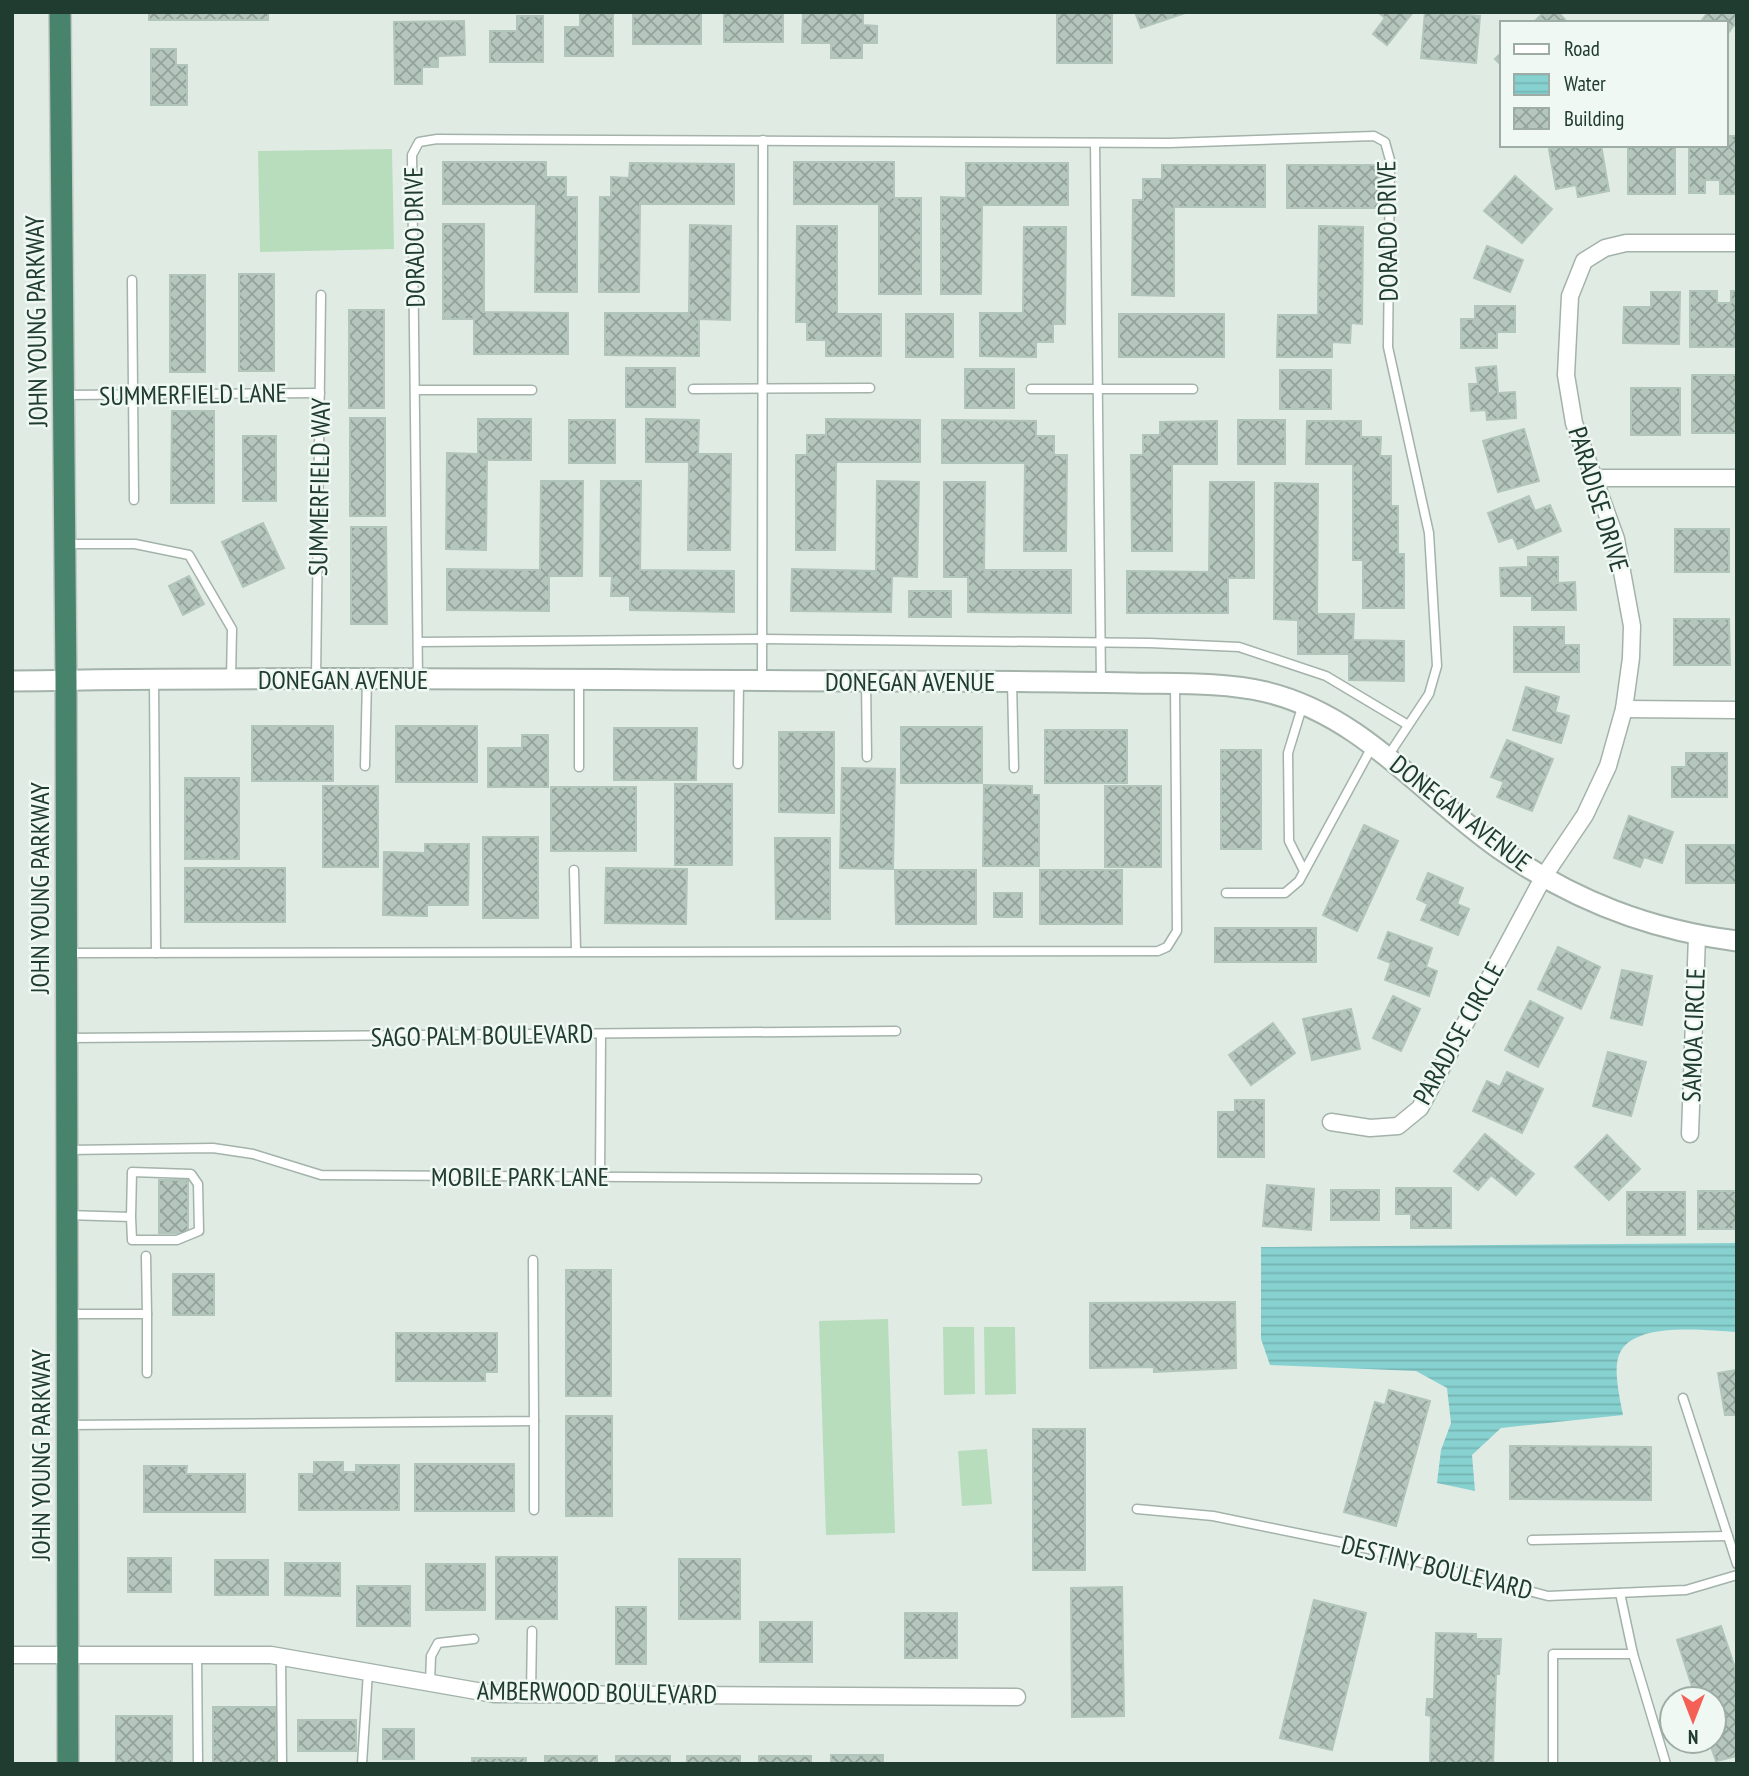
<svg xmlns="http://www.w3.org/2000/svg" width="1749" height="1776" viewBox="0 0 1749 1776" font-family="'PT Sans Narrow',sans-serif">
<defs>
<pattern id="water-rules" width="6" height="5" patternUnits="userSpaceOnUse" patternTransform="scale(1.75)"><rect width="6" height="5" fill="#87d1d0"/><path d="M0 2.5h6" fill="none" stroke="#74b4b3"/></pattern>
<pattern id="building-cross-hatch" width="8" height="8" patternUnits="userSpaceOnUse" patternTransform="scale(1.75)"><rect width="8" height="8" fill="#b5c6bd"/><path d="M0 0l8 8M0 8l8-8" fill="none" stroke="#93a29a"/></pattern>
</defs>
<rect width="100%" height="100%" fill="#e0ebe4"/>
<g fill="#b8ddbc">
<polygon points="392,149 394,249 260,252 258,151"/>
<polygon points="888,1319 895,1533 826,1535 819,1321"/>
<polygon points="943,1327 974,1327 975,1394 944,1395"/>
<polygon points="984,1327 1015,1327 1016,1394 985,1395"/>
<polygon points="987,1449 992,1504 962,1506 958,1451"/>
</g>
<path fill="url(#water-rules)" d="M1737,1243V1332C1707,1331 1633,1320 1619,1355C1613,1370 1620,1399 1623,1415L1501,1428L1472,1455L1475,1491L1437,1483L1441,1450L1451,1423L1447,1388L1416,1371L1270,1365L1261,1339V1247Z"/>
<g fill="url(#building-cross-hatch)" stroke="#b2c5ba" stroke-width="2">
<rect x="149" y="12" width="119" height="8"/>
<polygon points="580,12 613,12 613,56 565,56 565,27 580,27"/>
<rect x="633" y="12" width="68" height="32"/>
<rect x="724" y="12" width="59" height="30"/>
<polygon points="803,12 863,12 863,25 877,26 877,43 862,43 862,58 831,58 831,43 802,43"/>
<rect x="1057" y="12" width="55" height="51"/>
<polygon points="1135,12 1188,12 1141,28"/>
<polygon points="1378,12 1413,12 1387,45 1373,34 1385,18"/>
<polygon points="1425,12 1480,16 1476,63 1421,58"/>
<polygon points="1544,12 1558,12 1568,23 1533,23"/>
<polygon points="1708,12 1737,12 1737,27 1734,25 1726,36 1726,23 1700,23"/>
<polygon points="517,16 543,16 543,62 490,62 490,31 517,31"/>
<polygon points="464,21 465,55 438,56 438,67 422,67 422,84 395,84 394,22"/>
<polygon points="151,49 176,49 176,65 187,65 187,105 151,105"/>
<polygon points="1502,52 1502,66 1495,59"/>
<polygon points="1726,136 1737,136 1737,194 1720,194 1720,180 1705,180 1705,193 1689,193 1689,145 1726,145"/>
<polygon points="1567,145 1601,145 1609,191 1578,197 1576,185 1556,189 1549,149"/>
<rect x="1628" y="145" width="47" height="49"/>
<polygon points="443,162 546,162 546,177 566,177 566,197 577,197 577,292 535,292 536,204 443,204"/>
<polygon points="794,162 894,162 894,198 921,198 921,294 879,294 879,204 794,204"/>
<polygon points="630,163 734,164 734,204 640,204 639,292 599,292 600,197 611,197 611,177 629,178"/>
<polygon points="966,163 1068,163 1068,205 982,205 981,294 941,294 941,197 966,198"/>
<polygon points="1162,165 1265,165 1265,207 1174,207 1174,296 1132,295 1133,200 1143,200 1143,179 1162,179"/>
<rect x="1287" y="165" width="94" height="43"/>
<polygon points="1515,176 1552,209 1522,243 1484,211"/>
<polygon points="443,224 484,224 484,312 568,313 568,354 474,354 474,319 443,319"/>
<polygon points="690,225 731,226 730,320 699,319 699,356 605,355 605,313 689,313"/>
<polygon points="797,226 837,226 837,314 881,314 881,356 826,356 826,340 807,340 807,322 796,322"/>
<polygon points="1319,226 1363,227 1362,324 1351,323 1350,343 1332,342 1332,357 1277,357 1278,315 1318,315"/>
<polygon points="1024,227 1066,227 1065,324 1053,324 1053,342 1036,342 1036,357 980,356 980,313 1023,313"/>
<polygon points="1487,246 1523,260 1510,292 1474,278"/>
<rect x="239" y="274" width="35" height="97"/>
<rect x="170" y="275" width="35" height="97"/>
<polygon points="1690,291 1717,291 1717,303 1731,303 1731,291 1737,291 1737,347 1690,347"/>
<polygon points="1651,292 1680,292 1679,344 1623,343 1624,307 1651,307"/>
<polygon points="1475,306 1515,306 1515,332 1497,332 1497,348 1461,348 1461,319 1475,319"/>
<rect x="349" y="310" width="35" height="98"/>
<rect x="906" y="314" width="47" height="43"/>
<rect x="1119" y="314" width="105" height="43"/>
<polygon points="1496,366 1498,393 1515,392 1516,418 1487,420 1486,410 1471,411 1469,384 1478,384 1476,368"/>
<rect x="626" y="368" width="49" height="39"/>
<rect x="965" y="369" width="49" height="39"/>
<rect x="1280" y="370" width="51" height="39"/>
<rect x="1692" y="375" width="45" height="58"/>
<rect x="1631" y="388" width="49" height="47"/>
<polygon points="172,411 214,411 214,503 171,503"/>
<rect x="350" y="418" width="35" height="98"/>
<polygon points="478,419 531,419 531,460 487,460 486,550 446,549 447,453 478,454"/>
<polygon points="646,419 699,420 698,454 731,454 730,550 688,550 689,462 646,462"/>
<polygon points="826,419 920,420 920,462 836,462 835,550 796,550 796,455 807,455 807,435 826,435"/>
<rect x="569" y="420" width="46" height="43"/>
<polygon points="942,420 1036,421 1036,436 1054,436 1054,455 1067,455 1066,551 1024,551 1025,463 942,463"/>
<rect x="1238" y="420" width="47" height="44"/>
<polygon points="1217,421 1217,464 1172,464 1172,551 1132,551 1131,455 1143,455 1143,435 1160,435 1160,422"/>
<polygon points="1307,421 1361,421 1361,437 1381,437 1380,456 1391,456 1391,506 1398,506 1398,554 1404,554 1404,608 1363,608 1363,560 1353,560 1353,464 1306,464"/>
<polygon points="1524,429 1539,481 1498,492 1483,441"/>
<rect x="243" y="436" width="33" height="65"/>
<polygon points="541,481 583,481 582,576 549,576 549,611 447,610 447,569 540,570"/>
<polygon points="601,481 641,481 640,570 734,571 734,612 630,610 630,596 611,596 612,576 600,576"/>
<polygon points="877,481 919,482 917,577 892,576 891,612 791,611 792,569 876,571"/>
<polygon points="944,482 985,482 984,570 1071,570 1071,613 968,612 968,577 944,577"/>
<polygon points="1210,482 1254,482 1254,578 1228,578 1228,613 1127,613 1127,571 1209,572"/>
<polygon points="1275,483 1318,484 1317,614 1354,614 1353,640 1404,641 1404,681 1349,680 1349,654 1298,654 1298,620 1274,619"/>
<polygon points="1529,496 1535,511 1550,505 1561,531 1518,549 1513,537 1499,542 1488,513"/>
<polygon points="263,523 284,568 243,587 222,542"/>
<polygon points="351,527 386,527 387,624 351,624"/>
<rect x="1675" y="529" width="54" height="43"/>
<polygon points="1528,557 1558,557 1558,583 1575,582 1576,610 1532,610 1532,596 1501,596 1500,568 1528,567"/>
<polygon points="189,576 204,604 183,615 169,586"/>
<rect x="909" y="591" width="42" height="26"/>
<polygon points="1674,619 1729,619 1730,665 1674,665"/>
<polygon points="1514,627 1564,627 1564,645 1579,645 1579,672 1514,672"/>
<polygon points="1526,687 1559,697 1555,712 1569,716 1561,743 1513,730"/>
<rect x="252" y="726" width="81" height="55"/>
<rect x="396" y="726" width="81" height="56"/>
<rect x="901" y="727" width="81" height="56"/>
<polygon points="614,728 697,728 696,780 614,780"/>
<rect x="1045" y="730" width="82" height="53"/>
<polygon points="779,732 834,732 834,813 779,812"/>
<polygon points="522,735 548,735 548,787 488,787 488,748 522,748"/>
<polygon points="1507,740 1553,759 1532,811 1497,797 1504,782 1491,777"/>
<rect x="1221" y="750" width="40" height="99"/>
<polygon points="1686,753 1727,753 1727,797 1672,797 1672,767 1686,767"/>
<polygon points="842,768 895,769 893,869 840,868"/>
<rect x="185" y="778" width="54" height="81"/>
<rect x="675" y="784" width="57" height="81"/>
<polygon points="984,785 1032,786 1032,795 1039,795 1039,866 983,866"/>
<rect x="323" y="786" width="55" height="81"/>
<rect x="1105" y="786" width="56" height="81"/>
<rect x="551" y="787" width="85" height="64"/>
<polygon points="1629,816 1673,832 1662,863 1644,857 1640,867 1614,858"/>
<polygon points="1364,825 1398,841 1357,931 1323,915"/>
<rect x="483" y="837" width="55" height="81"/>
<polygon points="775,838 830,838 830,919 776,919"/>
<polygon points="425,844 469,844 468,905 427,905 427,916 383,915 384,852 425,853"/>
<rect x="1686" y="845" width="51" height="38"/>
<rect x="185" y="868" width="100" height="54"/>
<polygon points="606,868 687,869 686,924 605,923"/>
<polygon points="895,870 976,870 976,924 896,924"/>
<rect x="1040" y="870" width="82" height="54"/>
<polygon points="1428,873 1463,888 1457,904 1469,909 1458,935 1421,920 1428,904 1417,899"/>
<rect x="994" y="893" width="28" height="24"/>
<rect x="1215" y="928" width="101" height="34"/>
<polygon points="1388,932 1432,948 1426,967 1437,971 1429,996 1385,980 1391,963 1378,958"/>
<polygon points="1558,947 1600,967 1581,1009 1538,989"/>
<polygon points="1622,970 1652,976 1642,1025 1611,1018"/>
<polygon points="1393,996 1420,1009 1401,1051 1373,1038"/>
<polygon points="1530,1001 1563,1018 1538,1067 1505,1050"/>
<polygon points="1351,1009 1360,1049 1312,1060 1303,1019"/>
<polygon points="1273,1023 1295,1053 1251,1085 1229,1055"/>
<polygon points="1608,1052 1646,1062 1631,1116 1593,1106"/>
<polygon points="1507,1072 1543,1089 1522,1133 1473,1111 1487,1081 1500,1087"/>
<polygon points="1235,1100 1264,1100 1264,1157 1218,1157 1218,1112 1235,1112"/>
<polygon points="1485,1134 1534,1174 1516,1195 1491,1175 1478,1190 1454,1171"/>
<polygon points="1607,1135 1640,1169 1609,1200 1575,1167"/>
<rect x="159" y="1180" width="29" height="53"/>
<polygon points="1267,1185 1314,1189 1311,1230 1263,1226"/>
<polygon points="1396,1188 1451,1188 1451,1228 1411,1228 1411,1214 1396,1214"/>
<rect x="1331" y="1190" width="48" height="30"/>
<rect x="1698" y="1191" width="39" height="38"/>
<rect x="1627" y="1192" width="58" height="43"/>
<rect x="566" y="1270" width="45" height="126"/>
<rect x="173" y="1274" width="41" height="41"/>
<polygon points="1235,1302 1236,1368 1154,1372 1154,1367 1090,1368 1090,1303"/>
<polygon points="396,1333 497,1333 497,1372 485,1372 485,1381 396,1381"/>
<polygon points="1737,1370 1737,1415 1725,1415 1718,1373"/>
<polygon points="1389,1390 1430,1401 1396,1526 1344,1512 1375,1402 1385,1405"/>
<rect x="566" y="1416" width="46" height="100"/>
<rect x="1033" y="1429" width="52" height="141"/>
<polygon points="1510,1446 1651,1447 1651,1500 1510,1499"/>
<polygon points="314,1462 343,1462 343,1472 356,1472 356,1465 399,1465 399,1510 299,1510 299,1474 314,1474"/>
<rect x="415" y="1464" width="99" height="47"/>
<polygon points="144,1466 187,1466 186,1474 245,1474 245,1512 144,1512"/>
<rect x="496" y="1557" width="61" height="62"/>
<rect x="128" y="1558" width="43" height="34"/>
<rect x="679" y="1559" width="61" height="60"/>
<rect x="215" y="1560" width="53" height="35"/>
<polygon points="285,1563 340,1563 340,1596 285,1595"/>
<rect x="426" y="1564" width="59" height="46"/>
<rect x="357" y="1586" width="53" height="40"/>
<polygon points="1122,1587 1124,1716 1072,1717 1071,1588"/>
<polygon points="1314,1600 1366,1613 1332,1750 1280,1738"/>
<rect x="616" y="1607" width="30" height="57"/>
<rect x="905" y="1613" width="52" height="45"/>
<rect x="760" y="1622" width="52" height="40"/>
<polygon points="1721,1626 1737,1674 1737,1756 1716,1761 1709,1741 1714,1741 1714,1699 1696,1699 1677,1640"/>
<polygon points="1436,1633 1476,1634 1476,1639 1501,1639 1499,1674 1496,1674 1493,1764 1430,1764 1431,1716 1426,1715 1427,1699 1434,1699"/>
<rect x="213" y="1707" width="63" height="57"/>
<rect x="116" y="1716" width="56" height="48"/>
<rect x="298" y="1720" width="58" height="31"/>
<rect x="383" y="1729" width="31" height="30"/>
<rect x="831" y="1755" width="52" height="9"/>
<rect x="545" y="1756" width="52" height="8"/>
<rect x="616" y="1756" width="54" height="8"/>
<rect x="687" y="1756" width="53" height="8"/>
<rect x="759" y="1756" width="52" height="8"/>
<rect x="472" y="1758" width="54" height="6"/>
</g>
<g fill="none" stroke-linecap="round" stroke-linejoin="round">
<defs>
<g id="service">
<polyline points="1095,143 1101,682"/>
<polyline points="132,280 134,500"/>
<polyline points="693,389 870,388"/>
<polyline points="1031,389 1193,389"/>
<polyline points="416,390 532,390"/>
<polyline points="65,395 320,393"/>
<polyline points="67,544 135,544 189,555 232,629 231,679"/>
<polyline points="418,642 762,639 1150,643 1239,647 1326,676 1408,725"/>
<polyline points="418,678 412,155 419,142 437,139 1169,143 1374,136 1385,142 1390,160 1388,347 1429,533 1437,666 1429,694 1388,756"/>
<polyline points="316,679 321,295"/>
<polyline points="579,679 579,767"/>
<polyline points="154,680 156,953"/>
<polyline points="762,680 763,140"/>
<polyline points="866,681 867,757"/>
<polyline points="1012,682 1014,768"/>
<polyline points="1303,704 1288,753 1289,841 1304,871"/>
<polyline points="738,764 739,680"/>
<polyline points="365,766 367,679"/>
<polyline points="574,870 576,950"/>
<polyline points="1226,893 1285,893 1299,881 1373,745"/>
<polyline points="67,953 1158,951 1167,947 1177,931 1175,685"/>
<polyline points="68,1038 896,1031"/>
<polyline points="67,1150 213,1148 253,1154 321,1175 977,1179"/>
<polyline points="600,1177 601,1034"/>
<polyline points="67,1215 131,1217 132,1240 177,1240 199,1231 198,1184 191,1174 132,1172 131,1217"/>
<polyline points="146,1256 147,1314"/>
<polyline points="68,1314 147,1314 147,1373"/>
<polyline points="1683,1398 1737,1564"/>
<polyline points="68,1425 534,1421 533,1260"/>
<polyline points="1137,1509 1213,1516 1345,1543 1548,1596 1686,1590 1737,1575"/>
<polyline points="534,1510 534,1421"/>
<polyline points="1532,1540 1728,1536"/>
<polyline points="1620,1593 1633,1654 1666,1764"/>
<polyline points="197,1655 198,1764"/>
<polyline points="281,1657 282,1764"/>
<polyline points="430,1683 431,1656 438,1643 474,1639"/>
<polyline points="531,1694 532,1631"/>
<polyline points="362,1764 368,1672"/>
<polyline points="1553,1764 1553,1654 1633,1654"/>
</g>
<g id="minor">
<polyline points="1595,478 1737,478"/>
<polyline points="1624,709 1737,710"/>
<polyline points="1331,1122 1370,1128 1398,1126 1420,1108 1544,876 1585,815 1608,766 1624,709 1631,658 1632,626 1616,539 1574,423 1566,375 1570,296 1584,261 1605,248 1626,243 1737,243"/>
<polyline points="1690,1134 1697,936"/>
<polyline points="12,1655 271,1655 494,1694 1017,1697"/>
</g>
<path id="tertiary" d="M12,681C298,676 584,680 870,681C957,681 1044,681 1131,683C1176,684 1223,682 1266,692C1363,715 1425,798 1504,852C1575,901 1650,930 1737,941"/>
<polyline id="trunk" points="60,12 66,680 68,1764"/>
</defs>
<use href="#service" stroke="#a3b3aa" stroke-width="11"/>
<use href="#minor" stroke="#a3b3aa" stroke-width="19"/>
<use href="#tertiary" stroke="#a3b3aa" stroke-width="23"/>
<use href="#trunk" stroke="#c1c8c5" stroke-width="24"/>
<use href="#service" stroke="#fff" stroke-width="8"/>
<use href="#minor" stroke="#fff" stroke-width="16"/>
<use href="#tertiary" stroke="#fff" stroke-width="19"/>
<use href="#trunk" stroke="#48846c" stroke-width="21"/>
</g>
<g text-anchor="middle" dominant-baseline="central" stroke-width="5" stroke-linejoin="round" paint-order="stroke">
<g font-size="26" fill="#203c30" stroke="#f0f8f3">
<text transform="translate(1387 231) rotate(-91)">DORADO DRIVE</text>
<text transform="translate(414 237) rotate(-91)">DORADO DRIVE</text>
<text transform="translate(36 321) rotate(-91)">JOHN YOUNG PARKWAY</text>
<text transform="translate(193 394) rotate(-1)">SUMMERFIELD LANE</text>
<text transform="translate(319 487) rotate(-89)">SUMMERFIELD WAY</text>
<text transform="translate(1599 499) rotate(73)">PARADISE DRIVE</text>
<text x="343" y="679">DONEGAN AVENUE</text>
<text x="910" y="681">DONEGAN AVENUE</text>
<text transform="translate(1461 813) rotate(38)">DONEGAN AVENUE</text>
<text transform="translate(39 888) rotate(-90)">JOHN YOUNG PARKWAY</text>
<text transform="translate(1458 1033) rotate(-61)">PARADISE CIRCLE</text>
<text transform="translate(482 1035) rotate(-1)">SAGO PALM BOULEVARD</text>
<text transform="translate(1693 1035) rotate(-88)">SAMOA CIRCLE</text>
<text x="520" y="1176">MOBILE PARK LANE</text>
<text transform="translate(40 1455) rotate(-90)">JOHN YOUNG PARKWAY</text>
<text transform="translate(1437 1567) rotate(14)">DESTINY BOULEVARD</text>
<text transform="translate(597 1692) rotate(1)">AMBERWOOD BOULEVARD</text>
</g>
</g>
<rect width="1749" height="1776" fill="none" stroke="#203c30" stroke-width="28"/>
<rect x="1500" y="21" width="228" height="126" fill="#f0f8f3" stroke="#9dada5" stroke-width="2"/>
<rect x="1514" y="44" width="35" height="10" fill="#ffffff" stroke="#9dada5" stroke-width="2"/>
<text x="1564" y="56" font-size="21" fill="#203c30">Road</text>
<rect x="1514" y="74" width="35" height="21" fill="url(#water-rules)" stroke="#9dada5" stroke-width="2"/>
<text x="1564" y="91" font-size="21" fill="#203c30">Water</text>
<rect x="1514" y="108" width="35" height="21" fill="url(#building-cross-hatch)" stroke="#9dada5" stroke-width="2"/>
<text x="1564" y="126" font-size="21" fill="#203c30">Building</text>
<g transform="translate(1693 1720) rotate(180)"><circle r="33" fill="#f0f8f3" stroke="#9dada5" stroke-width="2"/>
<path d="M0-5L12 26L0 18L-12 26Z" fill="#f46055"/>
<text y="-10" font-size="19" font-weight="bold" text-anchor="middle" fill="#203c30">N</text>
</g>
</svg>
